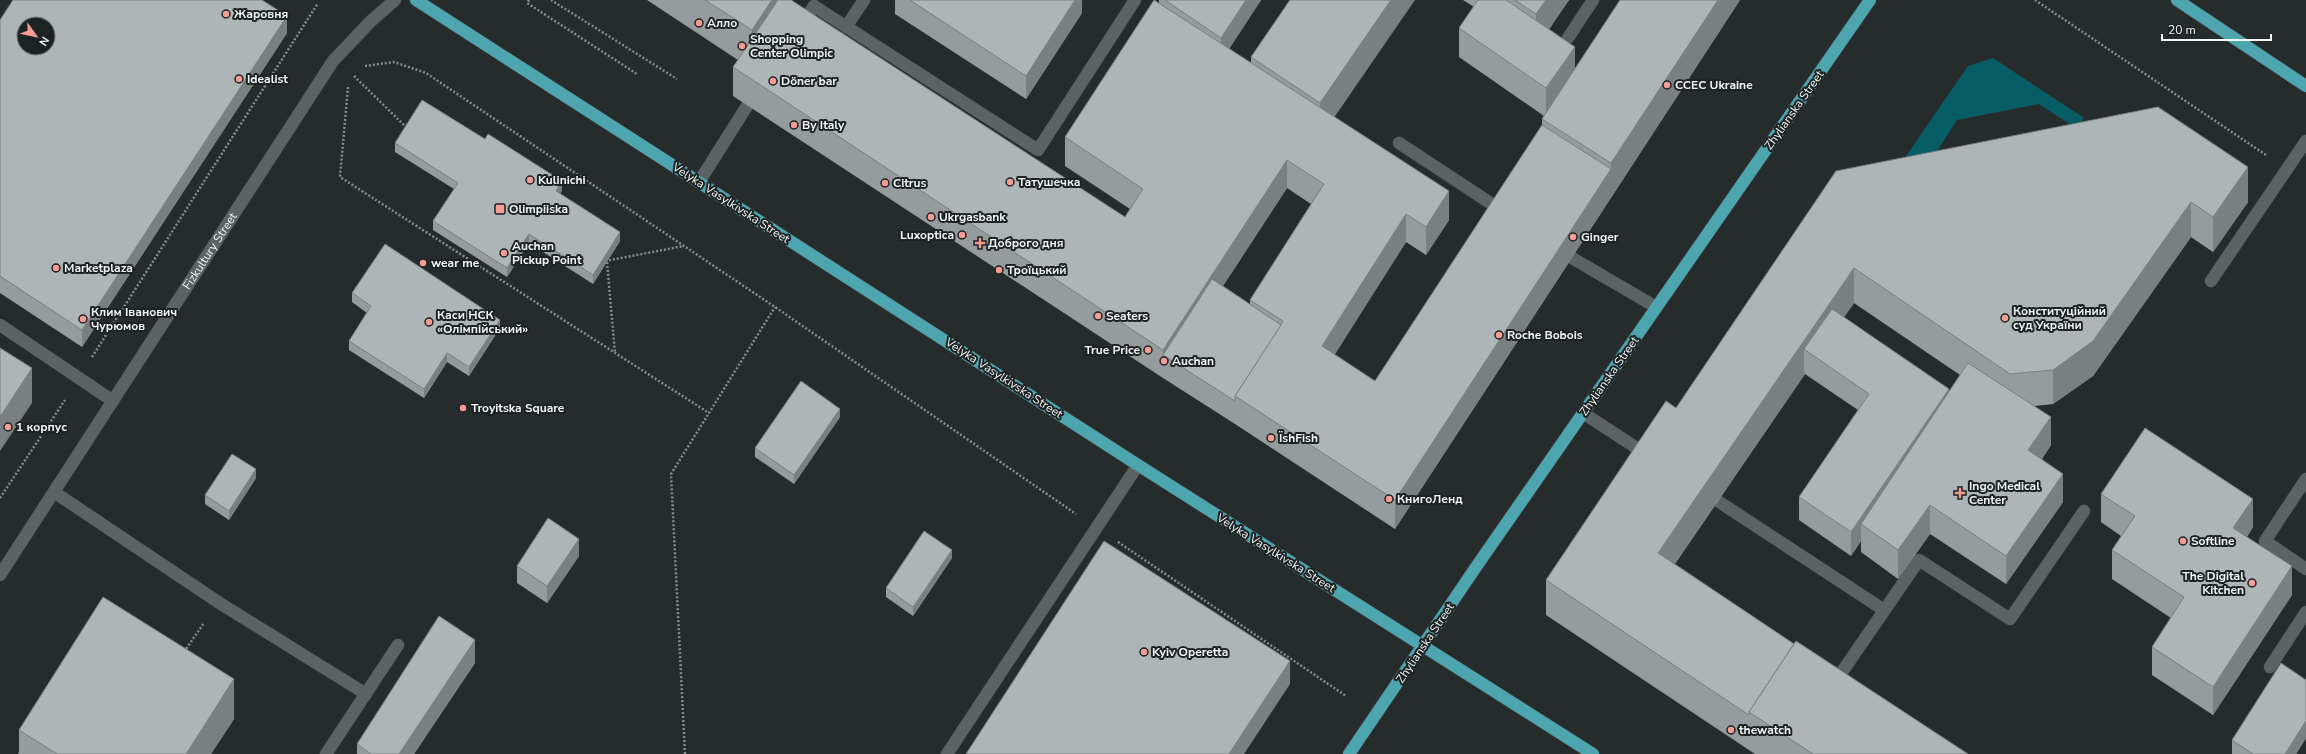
<svg xmlns="http://www.w3.org/2000/svg" width="2306" height="754" viewBox="0 0 2306 754" font-family="'Nunito Sans',sans-serif">
<rect width="100%" height="100%" fill="#262c2c"/>
<polygon fill="#075d66" points="1993,58 2084,118 2077,129 2039,104 1957,120 1934,156 1904,159 1968,66"/>
<g fill="none" stroke-linecap="round" stroke-linejoin="round">
<defs>
<g id="minor">
<polyline points="802,25 814,6 1038,150 1135,0"/>
<polyline points="846,27 864,0"/>
<polyline points="1568,38 1593,0"/>
<polyline points="1399,143 1504,212"/>
<polyline points="699,182 747,106"/>
<polyline points="1572,258 1656,307"/>
<polyline points="2211,281 2306,141"/>
<polyline points="0,325 113,401"/>
<polyline points="1583,413 1649,456"/>
<polyline points="2306,479 2265,541 2306,569"/>
<polyline points="54,492 218,602 366,694"/>
<polyline points="1704,492 1884,610"/>
<path id="s1" d="M0,575L333,61L371,21L395,0"/>
<polyline points="2270,667 2306,612"/>
<polyline points="1833,685 1919,560 2010,619 2084,511"/>
<polyline points="326,754 398,645"/>
<polyline points="947,754 1138,465"/>
</g>
<g id="major">
<polyline points="416,0 1138,465 1593,754"/>
<polyline points="2177,0 2306,86"/>
<polyline points="1349,754 1476,567 1870,0"/>
</g>
</defs>
<use href="#minor" stroke="#454a4b" stroke-width="13"/>
<use href="#major" stroke="#454a4b" stroke-width="13"/>
<g stroke="#868b8b" stroke-width="2.5" stroke-dasharray="2 2" stroke-linecap="butt">
<polyline points="529,0 527,3 637,74"/>
<polyline points="551,0 677,79"/>
<polyline points="2035,0 2266,155"/>
<polyline points="365,66 394,62 426,73 775,307 1076,514"/>
<polyline points="354,76 407,128"/>
<polyline points="348,87 340,177 709,413"/>
<polyline points="605,261 684,246"/>
<polyline points="607,262 615,353"/>
<polyline points="92,357 318,3"/>
<polyline points="0,498 65,400"/>
<polyline points="1118,542 1346,696"/>
<polyline points="184,652 204,623"/>
<polyline points="685,754 671,474 775,307"/>
</g>
<use href="#minor" stroke="#5d6364" stroke-width="12"/>
<use href="#major" stroke="#4ca5af" stroke-width="12"/>
</g>
<g fill="#969c9d" fill-rule="evenodd">
<path d="M647,0H791L1125,217L1130,209L1065,166V137L1159,3V0H1261L1229,49L1251,63V57L1290,0L1334,117L1449,220L1426,255L1406,242L1334,355L1375,381L1542,125V119L1544,116L1459,57V28L1474,7L1463,0H1569L1549,29L1575,68L1740,0L1395,529L1235,424L1163,378L733,96V67L738,60ZM1287,188L1311,204L1250,300V304L1223,286Z"/>
<polygon points="895,0 1082,0 1082,13 1026,99 895,14"/>
<polygon points="0,20 287,33 82,347 0,293"/>
<polygon points="395,143 562,190 560,194 620,241 593,284 529,243 507,277 433,230 433,221 454,189 395,152"/>
<path d="M1836,171L2248,202L2213,252L2191,237L2093,376L2053,404L2035,406L2051,445L2042,459L2063,502L2006,584L1930,534L1898,579L1861,552V541L1851,556L1799,520V497L1858,410L1805,374L1675,564L1794,644L1968,754H1755L1546,615V580L1676,408ZM1854,303L1960,375L1949,392L1844,317Z"/>
<polygon points="352,293 500,328 469,376 447,362 424,398 349,350 349,341 367,313 352,302"/>
<polygon points="840,417 794,484 755,457 755,448"/>
<polygon points="256,478 229,520 205,504 205,495"/>
<polygon points="2101,494 2253,527 2247,537 2292,595 2213,715 2152,675 2152,647 2171,618 2112,579 2112,550 2121,536 2101,522"/>
<polygon points="579,556 547,603 517,583 517,566"/>
<polygon points="952,558 913,616 886,597 886,588"/>
<polygon points="475,663 414,754 357,754 357,744"/>
<polygon points="234,719 211,754 18,754 19,752 19,730"/>
<polygon points="2306,738 2296,754 2232,754 2232,740"/>
</g>
<g fill="#7a7f7f">
<polygon points="772,0 789,0 752,68 752,30"/>
<polygon points="1075,0 1082,0 1082,13 1026,99 1026,76"/>
<polygon points="1246,0 1261,0 1221,61 1221,38"/>
<polygon points="1391,0 1415,0 1320,138 1320,103"/>
<polygon points="1546,0 1569,0 1536,49 1536,14"/>
<polygon points="1718,0 1740,0 1395,529 1395,500 1611,169 1611,163"/>
<polygon points="287,16 287,33 82,347 82,330"/>
<polygon points="1575,47 1575,75 1546,117 1546,88"/>
<polygon points="1287,160 1287,188 1173,362 1163,355 1163,350"/>
<polygon points="2248,167 2248,202 2213,252 2213,217"/>
<polygon points="562,181 562,190 556,200 556,191"/>
<polygon points="1449,191 1449,220 1426,255 1426,227"/>
<polygon points="2191,202 2191,237 2093,376 2053,404 2053,370"/>
<polygon points="1406,214 1406,242 1322,375 1322,346"/>
<polygon points="620,232 620,241 593,284 593,275"/>
<polygon points="529,234 529,243 507,277 507,268"/>
<polygon points="1854,268 1854,303 1816,358 1804,349 1804,373 1805,374 1658,588 1658,553"/>
<polygon points="500,320 500,328 469,376 469,367"/>
<polygon points="447,353 447,362 424,398 424,389"/>
<polygon points="32,368 32,403 0,451 0,417"/>
<polygon points="1949,389 1949,413 1861,524 1861,541 1851,556 1851,532"/>
<polygon points="840,409 840,417 794,484 794,475"/>
<polygon points="2051,417 2051,445 2028,478 2028,450"/>
<polygon points="256,469 256,478 229,520 229,511"/>
<polygon points="2063,474 2063,502 2006,584 2006,556"/>
<polygon points="2253,499 2253,527 2233,557 2233,528"/>
<polygon points="1930,505 1930,534 1898,579 1898,550"/>
<polygon points="579,539 579,556 547,603 547,586"/>
<polygon points="952,550 952,558 913,616 913,607"/>
<polygon points="2292,566 2292,595 2213,715 2213,687"/>
<polygon points="475,640 475,663 414,754 399,754"/>
<polygon points="1290,661 1290,684 1244,754 1229,754"/>
<polygon points="234,679 234,719 211,754 186,754"/>
<polygon points="2306,721 2306,738 2296,754 2285,754"/>
</g>
<g fill="#aeb5b6" stroke="#7a7f7f" fill-rule="evenodd">
<path d="M13,0H262L287,16L82,330L0,276V20ZM24,24H48V48H24Z"/>
<polygon points="705,0 772,0 752,30"/>
<polygon points="778,0 791,0 1125,217 1143,189 1065,137 1154,0 1449,191 1426,227 1406,214 1322,346 1375,381 1542,125 1611,169 1395,500 1235,396 1283,321 1250,300 1324,184 1287,160 1163,350 733,67"/>
<polygon points="910,0 1075,0 1026,76"/>
<polygon points="1165,0 1246,0 1221,38"/>
<polygon points="1290,0 1391,0 1320,103 1251,57"/>
<polygon points="1478,0 1506,0 1575,47 1546,88 1459,28"/>
<polygon points="1515,0 1546,0 1536,14"/>
<polygon points="1620,0 1718,0 1611,163 1542,119"/>
<polygon points="422,100 485,139 488,134 562,181 556,191 620,232 593,275 529,234 507,268 433,221 458,183 395,143"/>
<polygon points="2158,107 2248,167 2213,217 2191,202 2093,341 2053,370 2010,374 1854,268 1658,553 1794,644 1749,712 1749,715 1546,580 1666,401 1676,408 1836,171"/>
<polygon points="385,244 500,320 469,367 447,353 424,389 349,341 371,306 352,293"/>
<polygon points="1212,279 1281,325 1235,396 1235,401 1163,355"/>
<polygon points="1832,309 1949,389 1851,532 1799,497 1869,394 1804,349"/>
<polygon points="0,348 32,368 0,417"/>
<polygon points="1968,363 2051,417 2028,450 2063,474 2006,556 1930,505 1898,550 1861,524"/>
<polygon points="801,381 840,409 794,475 755,448"/>
<polygon points="2145,428 2253,499 2233,528 2292,566 2213,687 2152,647 2184,597 2112,550 2135,516 2101,494"/>
<polygon points="232,454 256,469 229,511 205,495"/>
<polygon points="548,518 579,539 547,586 517,566"/>
<polygon points="924,531 952,550 913,607 886,588"/>
<polygon points="1104,541 1290,661 1229,754 966,754"/>
<polygon points="103,597 234,679 186,754 57,754 19,730"/>
<polygon points="439,616 475,640 399,754 371,754 357,744"/>
<polygon points="1796,641 1968,754 1813,754 1749,712"/>
<polygon points="2281,663 2306,680 2306,721 2285,754 2253,754 2232,740"/>
</g>
<g fill="#f59c93" stroke="#1d2223" stroke-width="1.5">
<circle cx="226" cy="14" r="4"/>
<circle cx="699" cy="23" r="4"/>
<circle cx="742" cy="46" r="4"/>
<circle cx="239" cy="79" r="4"/>
<circle cx="773" cy="81" r="4"/>
<circle cx="1667" cy="85" r="4"/>
<circle cx="794" cy="125" r="4"/>
<circle cx="530" cy="180" r="4"/>
<circle cx="1010" cy="182" r="4"/>
<circle cx="885" cy="183" r="4"/>
<rect x="495" y="204" width="10" height="10" rx="2"/>
<circle cx="931" cy="217" r="4"/>
<circle cx="962" cy="235" r="4"/>
<circle cx="1573" cy="237" r="4"/>
<path d="M978 237h4v4h4v4h-4v4h-4v-4h-4v-4h4z"/>
<circle cx="504" cy="253" r="4"/>
<circle cx="423" cy="263" r="4"/>
<circle cx="56" cy="268" r="4"/>
<circle cx="999" cy="270" r="4"/>
<circle cx="1098" cy="316" r="4"/>
<circle cx="2005" cy="318" r="4"/>
<circle cx="83" cy="319" r="4"/>
<circle cx="429" cy="322" r="4"/>
<circle cx="1499" cy="335" r="4"/>
<circle cx="1148" cy="350" r="4"/>
<circle cx="1164" cy="361" r="4"/>
<circle cx="463" cy="408" r="4"/>
<circle cx="8" cy="427" r="4"/>
<circle cx="1271" cy="438" r="4"/>
<path d="M1958 487h4v4h4v4h-4v4h-4v-4h-4v-4h4z"/>
<circle cx="1389" cy="499" r="4"/>
<circle cx="2183" cy="541" r="4"/>
<circle cx="2252" cy="583" r="4"/>
<circle cx="1144" cy="652" r="4"/>
<circle cx="1731" cy="730" r="4"/>
</g>
<g text-anchor="middle" dominant-baseline="central" stroke-width="4" stroke-linejoin="round" paint-order="stroke">
<g font-size="12" font-weight="bold" fill="#f2f6f6" stroke="#1d2223" text-anchor="start">
<text x="234" y="14">Жаровня</text>
<text x="707" y="23">Алло</text>
<text x="750" y="39">Shopping<tspan x="750" dy="14">Center Olimpic</tspan></text>
<text x="247" y="79">Idealist</text>
<text x="781" y="81">Döner bar</text>
<text x="1675" y="85">CCEC Ukraine</text>
<text x="802" y="125">By Italy</text>
<text x="538" y="180">Kulinichi</text>
<text x="1018" y="182">Татушечка</text>
<text x="893" y="183">Citrus</text>
<text x="509" y="209">Olimpiiska</text>
<text x="939" y="217">Ukrgasbank</text>
<text x="954" y="235" text-anchor="end">Luxoptica</text>
<text x="1581" y="237">Ginger</text>
<text x="988" y="243">Доброго дня</text>
<text x="512" y="246">Auchan<tspan x="512" dy="14">Pickup Point</tspan></text>
<text x="431" y="263">wear me</text>
<text x="64" y="268">Marketplaza</text>
<text x="1007" y="270">Троїцький</text>
<text x="2013" y="311">Конституційний<tspan x="2013" dy="14">суд України</tspan></text>
<text x="91" y="312">Клим Іванович<tspan x="91" dy="14">Чурюмов</tspan></text>
<text x="437" y="315">Каси НСК<tspan x="437" dy="14">«Олімпійський»</tspan></text>
<text x="1106" y="316">Seaters</text>
<text x="1507" y="335">Roche Bobois</text>
<text x="1140" y="350" text-anchor="end">True Price</text>
<text x="1172" y="361">Auchan</text>
<text x="471" y="408">Troyitska Square</text>
<text x="16" y="427">1 корпус</text>
<text x="1279" y="438">ÏshFish</text>
<text x="1969" y="486">Ingo Medical<tspan x="1969" dy="14">Center</tspan></text>
<text x="1397" y="499">КнигоЛенд</text>
<text x="2191" y="541">Softline</text>
<text x="2244" y="576" text-anchor="end">The Digital<tspan x="2244" dy="14">Kitchen</tspan></text>
<text x="1152" y="652">Kyiv Operetta</text>
<text x="1739" y="730">thewatch</text>
</g>
<g font-size="12" fill="#f2f6f6" stroke="#1d2223">
<text transform="translate(1794 110) rotate(-55)">Zhylianska Street</text>
<text transform="translate(731 203) rotate(33)">Velyka Vasylkivska Street</text>
<text stroke="none"><textPath href="#s1" startOffset="386">Fizkultury Street</textPath></text>
<text transform="translate(1609 376) rotate(-55)">Zhylianska Street</text>
<text transform="translate(1004 378) rotate(33)">Velyka Vasylkivska Street</text>
<text transform="translate(1276 553) rotate(32)">Velyka Vasylkivska Street</text>
<text transform="translate(1425 643) rotate(-56)">Zhylianska Street</text>
</g>
</g>
<g transform="translate(36 36) rotate(123)"><circle r="19" fill="#1d2223" stroke="#727777"/>
<path d="M0-3L7 15L0 10L-7 15Z" fill="#f59c93"/>
<text y="-6" font-size="11" font-weight="bold" text-anchor="middle" fill="#f2f6f6">N</text>
</g>
<path d="M2162 34v6h109v-6" fill="none" stroke="#f2f6f6" stroke-width="2"/>
<text x="2168" y="34" font-size="12" fill="#f2f6f6" stroke="#1d2223" stroke-width="3" paint-order="stroke">20 m</text>
</svg>
